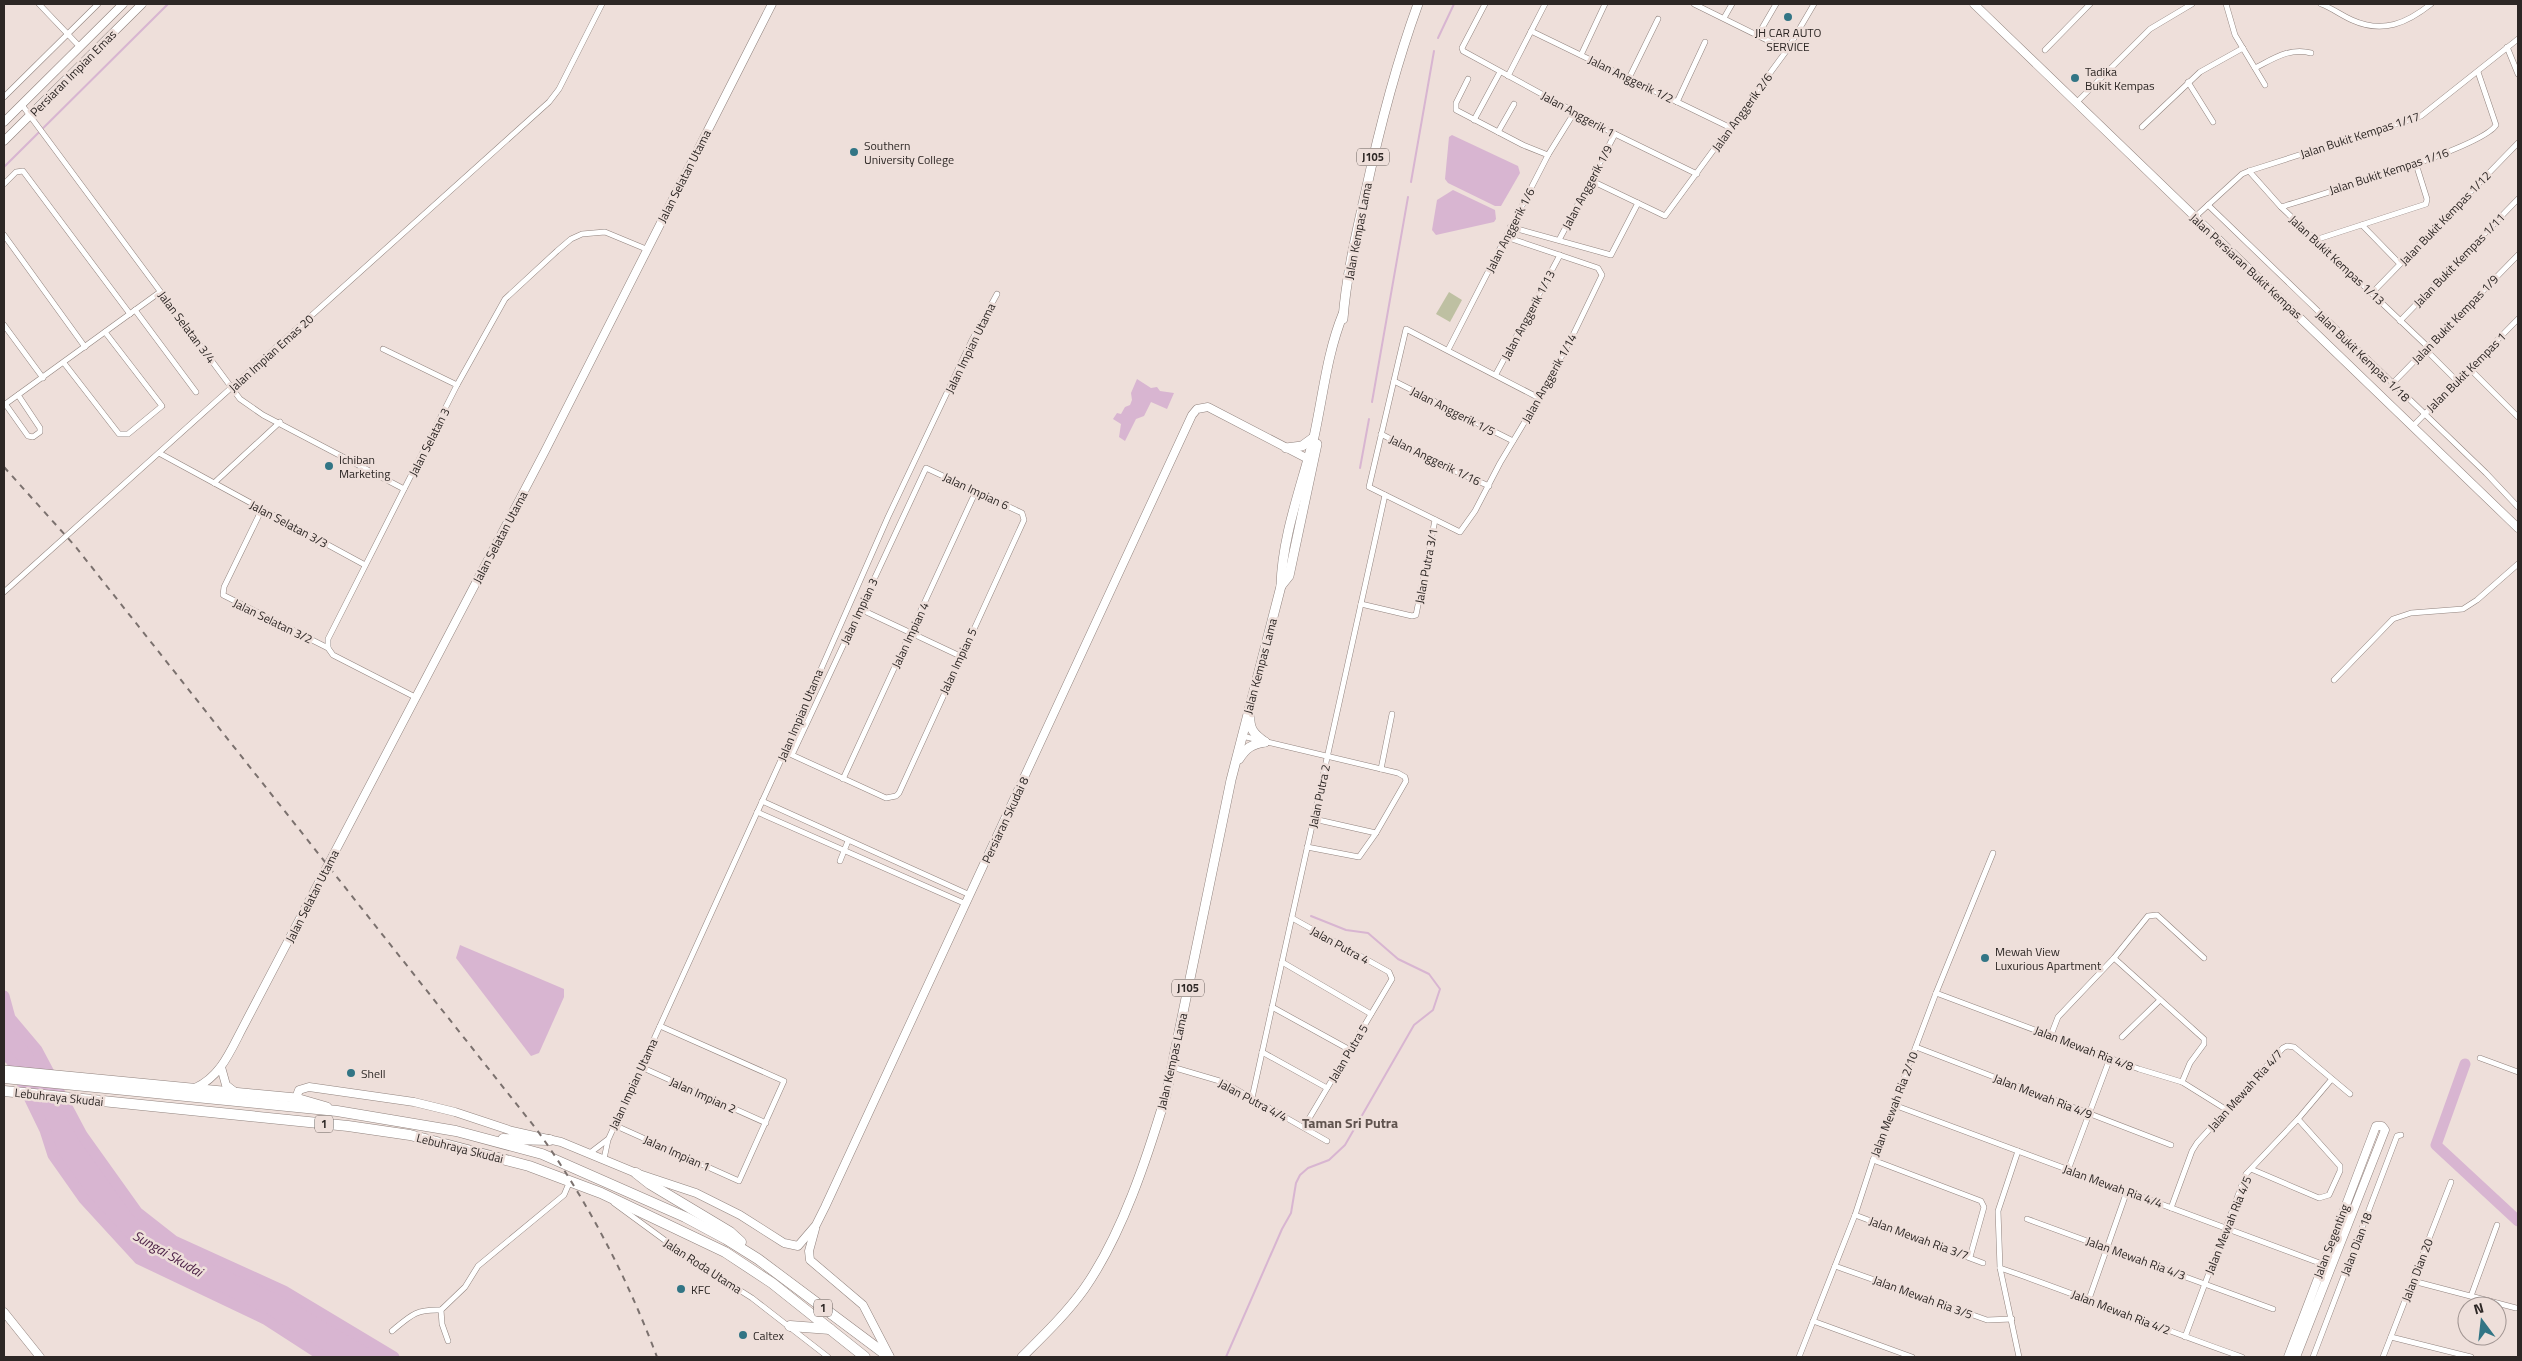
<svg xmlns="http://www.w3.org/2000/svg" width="2522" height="1361" viewBox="0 0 2522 1361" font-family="'Titillium Web',sans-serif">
<rect width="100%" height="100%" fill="#eedfda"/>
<polygon fill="#bec0a2" points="1449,292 1462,300 1450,322 1436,314"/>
<g fill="#d8b5d1">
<polygon points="1452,135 1518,166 1520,173 1501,206 1495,206 1448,183 1445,179 1449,137"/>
<polygon points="1453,190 1495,210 1496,219 1494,222 1436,235 1432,230 1437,200"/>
<polygon points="1137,379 1151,388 1157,387 1160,391 1174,393 1167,409 1151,402 1144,416 1136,419 1125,441 1119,437 1121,424 1113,419 1117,413 1121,414 1125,407 1130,405 1132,400 1131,393"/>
<polygon points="460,945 564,989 564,997 539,1053 531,1056 456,958"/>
<polygon points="4,996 10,1018 37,1050 82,1135 137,1212 174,1241 284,1291 394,1357 324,1357 265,1319 139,1259 84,1199 53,1155 45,1130 11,1060 4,1054"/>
</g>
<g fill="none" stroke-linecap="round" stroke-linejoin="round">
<g stroke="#d8b5d1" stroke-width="2">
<polyline points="1438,38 1454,4"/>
<polyline points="4,167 168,4"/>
<polyline points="1411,182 1434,51"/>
<polyline points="1372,402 1408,197"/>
<polyline points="1360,468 1369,419"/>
<polyline points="1226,1357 1282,1229 1291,1213 1296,1183 1300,1175 1308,1168 1329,1160 1345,1145 1414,1025 1433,1010 1440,989 1429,974 1398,959 1368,933 1346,930 1311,916"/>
</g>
<g stroke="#d8b5d1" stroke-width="11">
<polyline points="4,996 10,1018 37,1050 82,1135 137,1212 174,1241 284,1291 394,1357"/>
<polyline points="4,1054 11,1060 45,1130 53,1155 84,1199 139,1259 265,1319 324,1357"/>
<polyline points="2465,1064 2436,1145 2518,1221"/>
</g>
<defs>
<g id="street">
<polyline points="39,4 80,47"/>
<polyline points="1485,4 1462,48 1463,51 1615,134 1697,174"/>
<polyline points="1694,4 1787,50"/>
<polyline points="2226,4 2235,35 2265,85"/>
<path d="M2321,4C2332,8 2341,15 2352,20C2383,34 2407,23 2431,4"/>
<polyline points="1724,18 1732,4"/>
<polyline points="1531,31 1731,128"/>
<polyline points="1758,35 1776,4"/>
<polyline points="2507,47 2518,74"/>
<polyline points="2045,50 2090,4"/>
<polyline points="1581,55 1605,4"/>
<path d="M2255,68C2273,59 2290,47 2311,53"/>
<polyline points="1508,76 1545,4"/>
<polyline points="1629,78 1658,19"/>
<polyline points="1468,79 1456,103 1456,110 1523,145 1548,155"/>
<polyline points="2188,82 2213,122"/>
<polyline points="4,97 98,4"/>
<polyline points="1677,102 1705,42"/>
<polyline points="2077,102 2150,29 2192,4"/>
<polyline points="22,105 240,399 263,415 404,489"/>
<polyline points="1474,120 1500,72"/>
<polyline points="2142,127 2200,72 2243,48"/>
<polyline points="1498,132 1514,104"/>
<polyline points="2249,171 2281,207 2428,347"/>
<polyline points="1592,181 1665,216 1787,50 1814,4"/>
<polyline points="4,184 16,172 23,171 130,314"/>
<polyline points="2208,205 2486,473 2518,507"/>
<path d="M2281,207C2318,195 2481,149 2496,125L2478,72"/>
<polyline points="2195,217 2242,174 2249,171 2421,116 2518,39"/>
<polyline points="2362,225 2400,264"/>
<polyline points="1510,227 1611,255 1638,203"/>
<polyline points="4,235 85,347"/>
<polyline points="1506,237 1598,268 1602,275 1573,335 1539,398 1500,463 1475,511 1460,532 1369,487 1406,329 1539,398"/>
<polyline points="1559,240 1615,134"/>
<polyline points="2315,240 2426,204 2427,199 2416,164"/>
<polyline points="2372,293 2518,143"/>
<polyline points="135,310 196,392"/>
<polyline points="2400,321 2518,199"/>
<polyline points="4,325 43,378"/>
<polyline points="383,349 457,385"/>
<polyline points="2425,349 2456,380"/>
<polyline points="1448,350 1548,155 1574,113"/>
<polyline points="64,363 119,434 128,434 162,406 105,332"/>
<polyline points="2469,368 2518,417"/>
<polyline points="1496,374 1560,255"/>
<polyline points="1394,381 1513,441"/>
<polyline points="2392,384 2518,255"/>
<polyline points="4,405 160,292"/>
<polyline points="6,405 28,436 33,437 40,432 40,428 18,395"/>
<polyline points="2413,426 2518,319"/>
<polyline points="1381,434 1437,463 1489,486"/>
<polyline points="159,453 365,565"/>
<polygon points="926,468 1022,513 1024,520 899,793 896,796 886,798 792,755"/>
<polyline points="214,483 280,422"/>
<polyline points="262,509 224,587 223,595 328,648"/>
<polyline points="4,592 549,102 559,89 602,4"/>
<polyline points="1361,604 1412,616 1416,615 1435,520"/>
<polyline points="860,609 960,656"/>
<polyline points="2334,680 2393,619 2411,613 2463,609 2477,600 2518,564"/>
<polyline points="415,697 333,655 328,648 328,639 457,385 505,299 557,251 571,239 582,234 605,232 646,249"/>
<polyline points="1242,736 1398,773 1405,777 1406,781 1376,833 1359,857 1307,847"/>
<polyline points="1381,769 1392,714"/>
<polyline points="843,779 976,491"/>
<polyline points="762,801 970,895"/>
<polyline points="757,812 966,904"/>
<polyline points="1314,819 1376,833"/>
<polyline points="840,861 848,841"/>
<polyline points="1292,918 1389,972 1392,979 1304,1127"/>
<polyline points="2114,958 2204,1039 2204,1044 2190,1063 2182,1082"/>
<polyline points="1282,962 1371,1014"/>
<polyline points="1936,993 2139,1069 2182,1082 2227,1110"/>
<polyline points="1272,1007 1350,1050"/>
<polyline points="2051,1035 2058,1017 2114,958 2148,916 2157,915 2204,958"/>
<polyline points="2122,1037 2160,1000"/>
<polyline points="1916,1047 2171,1145"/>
<polyline points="1262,1052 1327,1088"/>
<polyline points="2480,1058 2518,1072"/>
<polyline points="641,1067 766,1123"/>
<polyline points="1172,1067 1223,1082 1327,1141"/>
<polyline points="1252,1098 1385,495"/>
<polyline points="1894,1105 2325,1265"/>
<polyline points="614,1125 739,1181 784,1081 660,1026"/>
<polyline points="2018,1151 1998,1211 2000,1268 2019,1357"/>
<polyline points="590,1153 607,1140"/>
<polyline points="604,1159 608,1140 781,760 888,517 971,342 997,294"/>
<polyline points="1873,1160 1981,1201 1984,1207 1970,1257"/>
<polyline points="2251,1169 2319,1198 2329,1195 2340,1171 2340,1166 2298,1119"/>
<polyline points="2068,1170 2110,1058"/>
<polyline points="614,1203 689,1258 752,1298 828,1357"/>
<polyline points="2171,1208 2192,1151 2197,1143 2283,1048 2287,1046 2294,1047 2350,1094"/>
<polyline points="1855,1215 1983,1263"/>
<polyline points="2027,1219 2273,1309"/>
<polyline points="1835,1266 1987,1320 2012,1319"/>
<path d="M2000,1268C2082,1296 2161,1329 2242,1357"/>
<polyline points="2413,1281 2516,1308"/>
<polyline points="2471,1296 2497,1225"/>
<polyline points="2089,1299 2127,1191"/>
<polyline points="1813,1321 1912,1357"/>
<path d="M392,1331C411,1315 416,1309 441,1310"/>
<polyline points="2185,1337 2246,1174 2298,1119 2331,1080"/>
<polyline points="2391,1337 2471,1357"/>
<polyline points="448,1341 442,1324 441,1310 465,1287 478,1266 564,1195 570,1181"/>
<polyline points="1799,1357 1855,1215 1873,1160 1936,993 1993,853"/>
<polyline points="2313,1357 2397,1136 2401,1135"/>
<polyline points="2383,1357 2451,1182"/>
</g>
<g id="secondary">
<polyline points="1974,4 2518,528"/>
<polyline points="4,122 123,4"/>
<polyline points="4,141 142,4"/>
<polyline points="221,1067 226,1085 235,1092"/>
<path d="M195,1088C220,1077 230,1052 242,1029L545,451L772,4"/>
<polyline points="296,1098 299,1090 309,1087 414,1102 455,1112 512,1131 561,1142 636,1173 696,1193 740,1215 784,1243 798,1246 816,1225 825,1207 1192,415 1197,409 1208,407 1312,461"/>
<polyline points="815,1229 809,1251 810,1260 863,1305 889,1355"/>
<polyline points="4,1312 40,1357"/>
<polyline points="2288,1357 2376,1126 2382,1126 2385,1130 2296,1357"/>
</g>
<g id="primary">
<path d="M1343,319C1346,278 1356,235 1365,195C1379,130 1395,67 1418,4"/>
<polyline points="1286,448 1302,446 1313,438"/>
<polyline points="1281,586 1289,576 1317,444"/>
<path d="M1250,716C1249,729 1254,734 1265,742"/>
<path d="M1239,759C1246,748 1252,744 1265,742"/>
<polyline points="4,1070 296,1098 327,1107"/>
<path d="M1022,1357C1044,1335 1066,1314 1084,1289C1122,1235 1147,1158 1166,1095L1231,780L1281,586C1282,536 1302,485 1314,437C1323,396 1327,353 1343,314"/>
</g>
<g id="highway">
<polyline points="4,1078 337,1111 456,1131 542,1154 685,1217 726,1239 758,1259 889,1357"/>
<polyline points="4,1091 348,1126 410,1135 529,1166 601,1193 725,1252 772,1283 865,1357"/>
<polyline points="503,1139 550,1140"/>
<polyline points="636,1173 650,1184 730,1232 741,1242"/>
<polyline points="790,1326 830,1329"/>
</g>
</defs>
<use href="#street" stroke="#91837e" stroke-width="6"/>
<use href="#secondary" stroke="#91837e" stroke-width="9"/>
<use href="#primary" stroke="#91837e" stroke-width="10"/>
<use href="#highway" stroke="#91837e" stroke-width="11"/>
<use href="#street" stroke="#fff" stroke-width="5"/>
<use href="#secondary" stroke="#fff" stroke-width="8"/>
<use href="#primary" stroke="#fff" stroke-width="9"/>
<use href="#highway" stroke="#fff" stroke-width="10"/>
<path stroke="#7b716e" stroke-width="2" stroke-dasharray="6 6" stroke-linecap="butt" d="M4,467L75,546L537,1130C587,1200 627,1277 657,1357"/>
</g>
<g fill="#327585" stroke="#eedfda" stroke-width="2">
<circle cx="1788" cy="17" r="5"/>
<circle cx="2075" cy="78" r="5"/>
<circle cx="854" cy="152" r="5"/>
<circle cx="329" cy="466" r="5"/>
<circle cx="1985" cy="958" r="5"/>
<circle cx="351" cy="1073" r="5"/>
<circle cx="681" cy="1289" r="5"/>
<circle cx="743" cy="1335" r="5"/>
</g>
<g text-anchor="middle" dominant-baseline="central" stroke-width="5" stroke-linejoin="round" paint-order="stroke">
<g fill="#eedfda" stroke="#675e5b" stroke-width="1">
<rect x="1357" y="148.5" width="32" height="17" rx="4"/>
<rect x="1172" y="979.5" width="32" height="17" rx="4"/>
<rect x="315" y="1115.5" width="18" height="17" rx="4"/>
<rect x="814" y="1299.5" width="18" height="17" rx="4"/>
</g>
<g font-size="11" font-weight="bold" fill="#2d2725">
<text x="1373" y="157">J105</text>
<text x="1188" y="988">J105</text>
<text x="324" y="1124">1</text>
<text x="823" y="1308">1</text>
</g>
<g font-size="12" fill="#2d2725" stroke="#eedfda" text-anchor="start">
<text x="1788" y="32" text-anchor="middle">JH CAR AUTO<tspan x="1788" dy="14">SERVICE</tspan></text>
<text x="2085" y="71">Tadika<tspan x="2085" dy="14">Bukit Kempas</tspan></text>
<text x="864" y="145">Southern<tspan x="864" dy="14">University College</tspan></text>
<text x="339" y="459">Ichiban<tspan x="339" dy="14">Marketing</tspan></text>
<text x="1995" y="951">Mewah View<tspan x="1995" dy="14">Luxurious Apartment</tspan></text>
<text x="361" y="1073">Shell</text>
<text x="691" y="1289">KFC</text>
<text x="753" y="1335">Caltex</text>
</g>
<g font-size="12" fill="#2d2725" stroke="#eedfda">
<text transform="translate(73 73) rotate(-45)">Persiaran Impian Emas</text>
<text transform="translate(1631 79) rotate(26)">Jalan Anggerik 1/2</text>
<text transform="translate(1742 112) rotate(-54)">Jalan Anggerik 2/6</text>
<text transform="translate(1578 114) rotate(29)">Jalan Anggerik 1</text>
<text transform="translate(2360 135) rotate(-18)">Jalan Bukit Kempas 1/17</text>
<text transform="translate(2389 171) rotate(-18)">Jalan Bukit Kempas 1/16</text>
<text transform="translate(684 176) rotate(-63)">Jalan Selatan Utama</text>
<text transform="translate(1587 187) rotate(-62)">Jalan Anggerik 1/9</text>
<text transform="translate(2445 218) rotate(-46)">Jalan Bukit Kempas 1/12</text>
<text transform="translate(1510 230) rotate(-63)">Jalan Anggerik 1/6</text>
<text transform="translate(1358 231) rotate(-79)">Jalan Kempas Lama</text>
<text transform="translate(2337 260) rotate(43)">Jalan Bukit Kempas 1/13</text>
<text transform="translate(2459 260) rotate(-46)">Jalan Bukit Kempas 1/11</text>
<text transform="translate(2246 266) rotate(43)">Jalan Persiaran Bukit Kempas</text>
<text transform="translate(1528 315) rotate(-62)">Jalan Anggerik 1/13</text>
<text transform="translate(2455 319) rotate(-46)">Jalan Bukit Kempas 1/9</text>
<text transform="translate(187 327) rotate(53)">Jalan Selatan 3/4</text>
<text transform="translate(970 348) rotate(-64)">Jalan Impian Utama</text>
<text transform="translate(271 353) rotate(-42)">Jalan Impian Emas 20</text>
<text transform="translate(2363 356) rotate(44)">Jalan Bukit Kempas 1/18</text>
<text transform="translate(2466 372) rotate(-45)">Jalan Bukit Kempas 1</text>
<text transform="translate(1549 378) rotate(-61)">Jalan Anggerik 1/14</text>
<text transform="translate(1453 411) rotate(27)">Jalan Anggerik 1/5</text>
<text transform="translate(429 442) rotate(-63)">Jalan Selatan 3</text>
<text transform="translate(1435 460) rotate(26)">Jalan Anggerik 1/16</text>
<text transform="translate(976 491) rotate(25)">Jalan Impian 6</text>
<text transform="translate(289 524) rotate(28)">Jalan Selatan 3/3</text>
<text transform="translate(500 537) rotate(-62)">Jalan Selatan Utama</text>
<text transform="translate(1426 566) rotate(-79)">Jalan Putra 3/1</text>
<text transform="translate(859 611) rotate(-65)">Jalan Impian 3</text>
<text transform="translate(273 621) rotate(26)">Jalan Selatan 3/2</text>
<text transform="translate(910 635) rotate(-65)">Jalan Impian 4</text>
<text transform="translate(958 661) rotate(-65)">Jalan Impian 5</text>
<text transform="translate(1260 666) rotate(-75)">Jalan Kempas Lama</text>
<text transform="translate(800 715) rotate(-67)">Jalan Impian Utama</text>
<text transform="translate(1319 796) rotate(-78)">Jalan Putra 2</text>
<text transform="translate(1005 820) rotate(-65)">Persiaran Skudai 8</text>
<text transform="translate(312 896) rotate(-63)">Jalan Selatan Utama</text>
<text transform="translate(1340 945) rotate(29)">Jalan Putra 4</text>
<text transform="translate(2084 1048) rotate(21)">Jalan Mewah Ria 4/8</text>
<text transform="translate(1348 1053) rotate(-59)">Jalan Putra 5</text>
<text transform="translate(1172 1061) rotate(-77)">Jalan Kempas Lama</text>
<text transform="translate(633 1084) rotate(-65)">Jalan Impian Utama</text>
<text transform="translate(2245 1090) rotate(-48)">Jalan Mewah Ria 4/7</text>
<text transform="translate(703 1095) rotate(24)">Jalan Impian 2</text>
<text transform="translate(2043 1096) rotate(21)">Jalan Mewah Ria 4/9</text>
<text transform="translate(59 1097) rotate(6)">Lebuhraya Skudai</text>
<text transform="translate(1253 1100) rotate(28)">Jalan Putra 4/4</text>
<text transform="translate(1894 1104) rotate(-69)">Jalan Mewah Ria 2/10</text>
<text transform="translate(460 1148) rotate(14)">Lebuhraya Skudai</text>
<text transform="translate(677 1153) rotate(24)">Jalan Impian 1</text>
<text transform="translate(2113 1186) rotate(20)">Jalan Mewah Ria 4/4</text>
<text transform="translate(2228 1225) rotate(-68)">Jalan Mewah Ria 4/5</text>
<text transform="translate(1919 1238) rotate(20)">Jalan Mewah Ria 3/7</text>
<text transform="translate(2331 1241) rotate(-69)">Jalan Segenting</text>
<text transform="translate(2356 1244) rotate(-69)">Jalan Dian 18</text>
<text transform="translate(2136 1258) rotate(20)">Jalan Mewah Ria 4/3</text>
<text transform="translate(703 1266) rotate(33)">Jalan Roda Utama</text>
<text transform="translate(2417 1270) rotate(-69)">Jalan Dian 20</text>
<text transform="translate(1923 1297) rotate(20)">Jalan Mewah Ria 3/5</text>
<text transform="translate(2121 1312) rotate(21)">Jalan Mewah Ria 4/2</text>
</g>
<g font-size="14" font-weight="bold" fill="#5f534e" stroke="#eedfda">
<text x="1350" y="1122">Taman Sri Putra</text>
</g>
<g font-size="14" font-style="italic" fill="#4d2247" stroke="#eedfda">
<text transform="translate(168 1253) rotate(30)">Sungai Skudai</text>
</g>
</g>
<rect width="2522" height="1361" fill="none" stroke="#2d2725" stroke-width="10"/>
<g transform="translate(2482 1321) rotate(345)"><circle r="24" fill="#eedfda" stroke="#a19592"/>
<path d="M0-4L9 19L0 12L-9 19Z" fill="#327585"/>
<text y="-8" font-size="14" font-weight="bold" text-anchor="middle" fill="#2d2725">N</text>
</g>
</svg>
